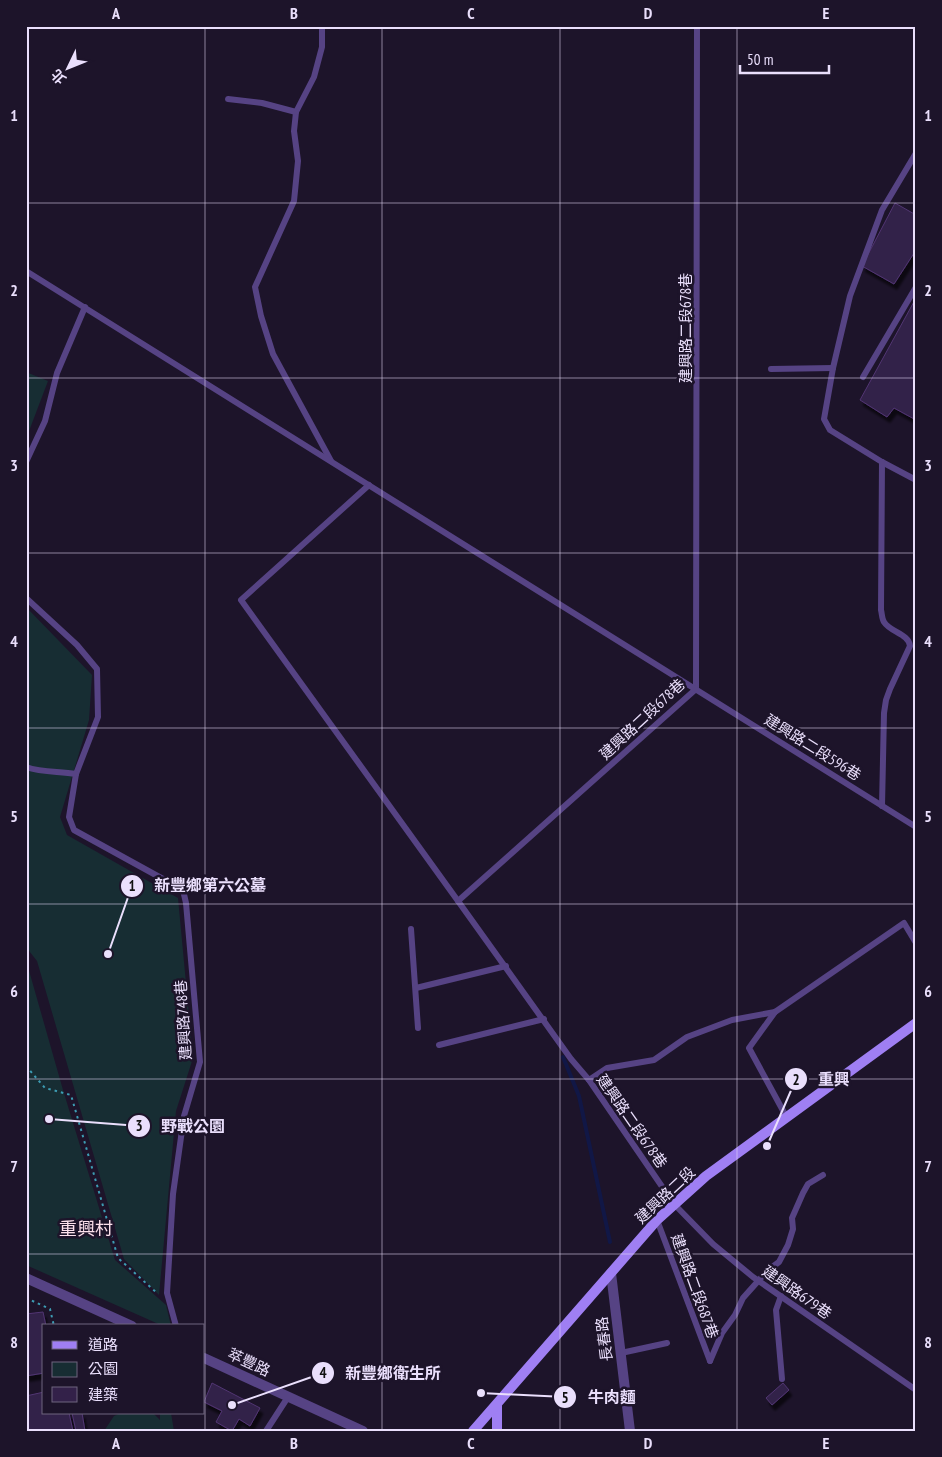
<svg xmlns="http://www.w3.org/2000/svg" width="942" height="1457" viewBox="0 0 942 1457" font-family="'PT Sans Narrow','Noto Sans TC',sans-serif">
<defs>
<filter id="shadow"><feDropShadow dx="3" dy="5.5" stdDeviation="1" flood-color="#0009"/></filter>
</defs>
<rect width="100%" height="100%" fill="#1d142a"/>
<g fill="#172d33">
<polygon points="26,372 48,381 26,439"/>
<polygon points="26,607 92,675 89,720 60,817 67,835 178,898 193,1058 176,1111 159,1295 124,1259 37,961 26,947"/>
<polygon points="26,960 63,1090 115,1260 166,1305 171,1326 163,1326 26,1265"/>
<polygon points="121,1413 153,1413 160,1420 160,1413 171,1413 174,1431 104,1431 114,1416"/>
</g>
<g fill="none" stroke-linecap="round" stroke-linejoin="round">
<polyline stroke="#111746" stroke-width="4" points="563,1057 579,1096 610,1242"/>
</g>
<g fill="#332149" stroke="#513673" filter="url(#shadow)">
<polygon points="895,203 916,215 916,250 894,284 862,266"/>
<polygon points="916,298 916,420 894,408 887,417 860,400"/>
<polygon points="43,1312 46,1326 44,1326 44,1373 26,1376 26,1314"/>
<polygon points="212,1383 260,1408 250,1426 239,1419 232,1431 216,1422 222,1411 204,1402"/>
<polygon points="783,1383 789,1390 772,1405 766,1398"/>
<polygon points="44,1392 44,1413 69,1413 73,1431 26,1431 26,1396"/>
<polygon points="72,1413 82,1413 85,1431 76,1431"/>
</g>
<g fill="none" stroke-linecap="round" stroke-linejoin="round">
<g stroke="#3d9cb3" stroke-width="2" stroke-dasharray="2.5 4" stroke-linecap="butt">
<polyline points="26,1066 45,1088 71,1095 118,1258 157,1293"/>
<polyline points="26,1298 50,1309 54,1326"/>
</g>
<g stroke="#564384" stroke-width="6">
<polyline points="322,26 322,47 314,77 296,112 294,131 298,161 294,201 255,287 261,316 273,354 331,461"/>
<polyline points="697,26 696,689 458,901 571,1059 589,1080 674,1204 713,1244 753,1277 916,1390"/>
<polyline points="228,99 262,103 296,112"/>
<polyline points="916,153 882,210 850,296 833,368 824,419 830,430 882,462 916,480"/>
<polyline points="26,271 916,827"/>
<polyline points="771,369 833,368"/>
<polyline points="863,377 916,287"/>
<polyline points="26,462 45,421 57,373 85,307"/>
<polyline points="369,485 241,600 458,901"/>
<polyline points="26,598 77,645 97,669 98,717 76,774 69,817 74,830 183,890 186,903 200,1062 184,1116 173,1194 167,1293 176,1326"/>
<path d="M26,767C43,773 59,771 76,774"/>
<path d="M882,806L884,713L886,700L890,689L910,646C909,634 890,632 884,622C882,619 882,614 881,610L882,462"/>
<polyline points="411,929 418,1028"/>
<polyline points="416,988 506,966"/>
<polyline points="775,1012 749,1048 787,1118"/>
<polyline points="439,1045 544,1019"/>
<polyline points="589,1080 607,1068 654,1060 687,1037 732,1020 775,1012 904,923 916,943"/>
<polyline points="657,1220 710,1361"/>
<polyline points="781,1296 776,1310 782,1379"/>
<polyline points="621,1353 667,1343"/>
<polyline points="710,1361 722,1333 735,1315 743,1298 767,1271 779,1262 788,1245 793,1229 792,1218 803,1193 808,1184 823,1175"/>
<polyline points="266,1431 288,1397"/>
</g>
<g stroke="#564384" stroke-width="10">
<polyline points="611,1273 630,1431"/>
<polyline points="26,1278 132,1326"/>
<polyline points="204,1358 363,1431"/>
</g>
<g stroke="#9f7ff3" stroke-width="10">
<polyline points="497,1406 497,1431"/>
<polyline points="473,1431 657,1220 706,1176 916,1023"/>
</g>
</g>
<path fill="none" stroke="#eadffc" stroke-width="1" stroke-opacity="0.55" d="M205,26V1431M382,26V1431M560,26V1431M737,26V1431M26,203H916M26,378H916M26,553H916M26,728H916M26,904H916M26,1079H916M26,1254H916"/>
<g text-anchor="middle" dominant-baseline="central" stroke-width="5" stroke-linejoin="round" paint-order="stroke">
<g font-size="15" fill="#eadffc" stroke="#1d142a">
<text transform="translate(685 328) rotate(-90)">建興路二段678巷</text>
<text transform="translate(642 719) rotate(-43)">建興路二段678巷</text>
<text transform="translate(813 747) rotate(32)">建興路二段596巷</text>
<text transform="translate(183 1020) rotate(-94)">建興路748巷</text>
<text transform="translate(632 1121) rotate(55)">建興路二段678巷</text>
<text transform="translate(665 1195) rotate(-43)">建興路二段</text>
<text transform="translate(695 1286) rotate(70)">建興路二段687巷</text>
<text transform="translate(797 1292) rotate(35)">建興路679巷</text>
<text transform="translate(604 1339) rotate(-97)">長春路</text>
<text transform="translate(249 1362) rotate(25)">萃豐路</text>
</g>
<g font-size="18" fill="#fce1ec" stroke="#1d142a">
<text x="86" y="1228">重興村</text>
</g>
</g>
<path fill="none" stroke="#eadffc" stroke-width="2" d="M108 954L132 886M767 1146L796 1079M49 1119L139 1126M232 1405L323 1373M481 1393L565 1397"/>
<g fill="#eadffc" stroke="#1d142a" stroke-width="2">
<circle cx="108" cy="954" r="5"/>
<circle cx="767" cy="1146" r="5"/>
<circle cx="49" cy="1119" r="5"/>
<circle cx="232" cy="1405" r="5"/>
<circle cx="481" cy="1393" r="5"/>
<circle cx="132" cy="886" r="12"/>
<circle cx="796" cy="1079" r="12"/>
<circle cx="139" cy="1126" r="12"/>
<circle cx="323" cy="1373" r="12"/>
<circle cx="565" cy="1397" r="12"/>
</g>
<g font-size="15" text-anchor="middle" font-weight="bold" fill="#111">
<text x="132" y="891">1</text>
<text x="796" y="1085">2</text>
<text x="139" y="1131">3</text>
<text x="323" y="1378">4</text>
<text x="565" y="1403">5</text>
</g>
<g font-size="16" text-anchor="middle" font-weight="bold" fill="#eadffc" stroke="#1d142a" stroke-width="5" stroke-linejoin="round" paint-order="stroke">
<text x="210" y="891">新豐鄉第六公墓</text>
<text x="834" y="1085">重興</text>
<text x="193" y="1132">野戰公園</text>
<text x="393" y="1379">新豐鄉衛生所</text>
<text x="612" y="1403">牛肉麵</text>
</g>
<rect width="942" height="1457" fill="none" stroke="#1d142a" stroke-width="55"/>
<rect x="42" y="1324" width="162" height="90" fill="#1d142a" stroke="#6f657e"/>
<rect x="52" y="1341" width="25" height="8" fill="#9f7ff3" stroke="#6f657e"/>
<text x="88" y="1350" font-size="15" fill="#eadffc">道路</text>
<rect x="52" y="1362" width="25" height="15" fill="#172d33" stroke="#6f657e"/>
<text x="88" y="1374" font-size="15" fill="#eadffc">公園</text>
<rect x="52" y="1387" width="25" height="15" fill="#332149" stroke="#6f657e"/>
<text x="88" y="1400" font-size="15" fill="#eadffc">建築</text>
<g transform="translate(68 68) rotate(227)" stroke="#1d142a" stroke-width="4" paint-order="stroke">
<path d="M0-4L9 19L0 12L-9 19Z" fill="#eadffc"/>
<text y="-8" font-size="14" font-weight="bold" text-anchor="middle" fill="#eadffc">北</text>
</g>
<path d="M740 65v8h89v-8" fill="none" stroke="#eadffc" stroke-width="2.5"/>
<text x="747" y="65" font-size="15" fill="#eadffc" stroke="#1d142a" stroke-width="4" paint-order="stroke">50 m</text>
<rect x="28" y="28" width="886" height="1402" fill="none" stroke="#eadffc" stroke-width="2"/>
<g font-size="16" text-anchor="middle" font-weight="bold" fill="#eadffc">
<text x="116" y="19">A</text>
<text x="294" y="19">B</text>
<text x="471" y="19">C</text>
<text x="648" y="19">D</text>
<text x="826" y="19">E</text>
<text x="14" y="121">1</text>
<text x="928" y="121">1</text>
<text x="14" y="296">2</text>
<text x="928" y="296">2</text>
<text x="14" y="471">3</text>
<text x="928" y="471">3</text>
<text x="14" y="647">4</text>
<text x="928" y="647">4</text>
<text x="14" y="822">5</text>
<text x="928" y="822">5</text>
<text x="14" y="997">6</text>
<text x="928" y="997">6</text>
<text x="14" y="1172">7</text>
<text x="928" y="1172">7</text>
<text x="14" y="1348">8</text>
<text x="928" y="1348">8</text>
<text x="116" y="1449">A</text>
<text x="294" y="1449">B</text>
<text x="471" y="1449">C</text>
<text x="648" y="1449">D</text>
<text x="826" y="1449">E</text>
</g>
</svg>
